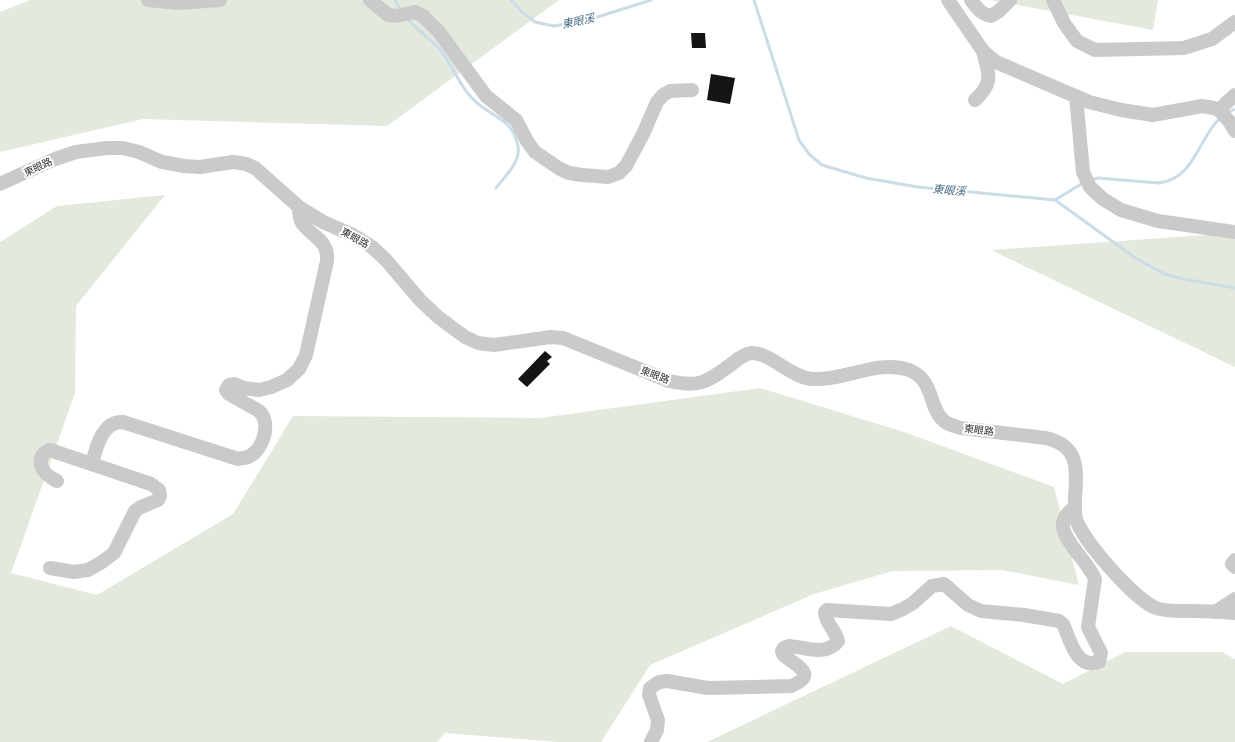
<svg xmlns="http://www.w3.org/2000/svg" width="1235" height="742" viewBox="0 0 1235 742" font-family="'PT Sans Narrow','Noto Sans TC',sans-serif">
<rect width="100%" height="100%" fill="#fff"/>
<g fill="#e3e9dc">
<polygon points="30,0 559,0 387,126 143,119 0,152 0,12"/>
<polygon points="990,0 1158,0 1153,30"/>
<polygon points="165,195 76,306 75,393 11,573 97,595 233,514 293,416 540,418 760,388 904,432 1054,487 1079,585 1002,570 893,571 814,594 650,665 601,742 559,742 445,733 437,742 0,742 0,242 57,206"/>
<polygon points="1235,233 1235,367 991,250"/>
<polygon points="951,626 1063,684 1125,652 1222,652 1235,659 1235,742 707,742"/>
</g>
<g fill="none" stroke-linecap="round" stroke-linejoin="round">
<g stroke="#cadce7" stroke-width="3">
<polyline points="395,0 401,11"/>
<polyline points="511,0 522,12 535,22 554,26 588,20 651,0"/>
<polyline points="754,0 799,140 809,154 822,165 866,178 918,187 1055,200 1137,259 1165,274 1183,279 1235,288"/>
<path d="M407,18C417,31 432,39 442,52C453,66 459,85 472,98C490,118 512,116 518,146C521,162 505,176 496,188"/>
<polyline points="1226,113 1235,109"/>
<path d="M1090,180L1098,178L1159,183C1195,178 1198,139 1220,118"/>
<polyline points="1055,200 1083,183"/>
</g>
</g>
<g fill="#141414">
<polygon points="691,33 705,33 706,48 692,48"/>
<polygon points="711,74 735,78 730,104 707,100"/>
<polygon points="545,351 552,357 547,361 550,364 527,387 518,379"/>
</g>
<g fill="none" stroke-linecap="round" stroke-linejoin="round">
<g stroke="#cacaca" stroke-width="14">
<polyline points="148,0 178,3 220,0"/>
<polyline points="370,0 388,15 396,16 415,12 423,16 439,32 486,96 516,120 527,141 535,152 560,169 569,173 582,175 608,177 619,173 626,166 643,134 657,102 663,95 670,91 692,90"/>
<polyline points="948,0 983,51 996,62 1089,102 1121,110 1153,115 1202,106 1214,108 1220,111 1229,121 1235,131"/>
<path d="M971,0C977,8 981,14 991,16L999,11L1010,0"/>
<polyline points="1053,0 1064,23 1077,41 1095,50 1184,48 1212,39 1235,22"/>
<polyline points="1076,96 1083,172 1090,187 1103,199 1121,210 1158,221 1235,232"/>
<path d="M975,100C994,83 989,74 983,51"/>
<polyline points="1220,111 1225,104 1235,95"/>
<path d="M0,184L55,159L76,152L107,148H123L139,152L162,162L184,166L200,167L233,162L246,164L255,168L299,207L323,222L353,235L372,247L386,260L420,300L438,317L465,337L478,343L494,345L551,337L563,338L669,381C701,388 707,382 733,363C738,359 744,354 751,353C770,352 790,377 812,379C845,381 877,359 909,370C935,380 928,408 944,421C949,425 955,426 961,428L1046,438C1080,446 1077,470 1075,498C1075,505 1074,512 1076,519C1082,540 1136,601 1156,608C1168,612 1181,611 1193,611C1207,611 1221,612 1235,613"/>
<path d="M92,464C96,448 102,421 123,422L238,459C241,458 245,458 248,457C263,451 272,423 259,411L229,394L226,390L229,385L234,384L244,388L259,390L271,387L287,380L299,369L306,355L327,261C329,240 312,237 302,223C299,218 299,212 299,207"/>
<polyline points="1235,560 1232,564 1235,567"/>
<path d="M50,568L74,572L88,570L102,562L114,553L135,511L141,507L158,500L160,496L159,490L151,484L50,450C40,453 38,462 44,471C47,476 52,478 57,481"/>
<polyline points="1215,612 1235,599"/>
<path d="M651,742L657,730L658,720L649,695L650,688L659,682L667,681L708,688L791,686C821,674 792,664 783,654L782,651L784,648L789,646C805,647 826,657 838,641C836,631 825,623 825,612L827,610L891,614L903,609L913,603L932,586L944,584L968,605L981,611L1024,615L1059,621L1063,624C1070,639 1076,670 1099,662L1101,653L1088,627L1095,579C1089,563 1062,540 1063,525C1063,517 1069,512 1075,507"/>
</g>
</g>
<g text-anchor="middle" dominant-baseline="central" stroke-width="4" stroke-linejoin="round" paint-order="stroke">
<g font-size="10" fill="#2d2d2d" stroke="#fff">
<text transform="translate(38 167) rotate(-25)">東眼路</text>
<text transform="translate(355 238) rotate(29)">東眼路</text>
<text transform="translate(655 375) rotate(21)">東眼路</text>
<text transform="translate(979 430) rotate(7)">東眼路</text>
</g>
<g font-size="11" font-style="italic" fill="#456c85" stroke="#fff">
<text transform="translate(578 21) rotate(-12)">東眼溪</text>
<text transform="translate(949 190) rotate(5)">東眼溪</text>
</g>
</g>
</svg>
